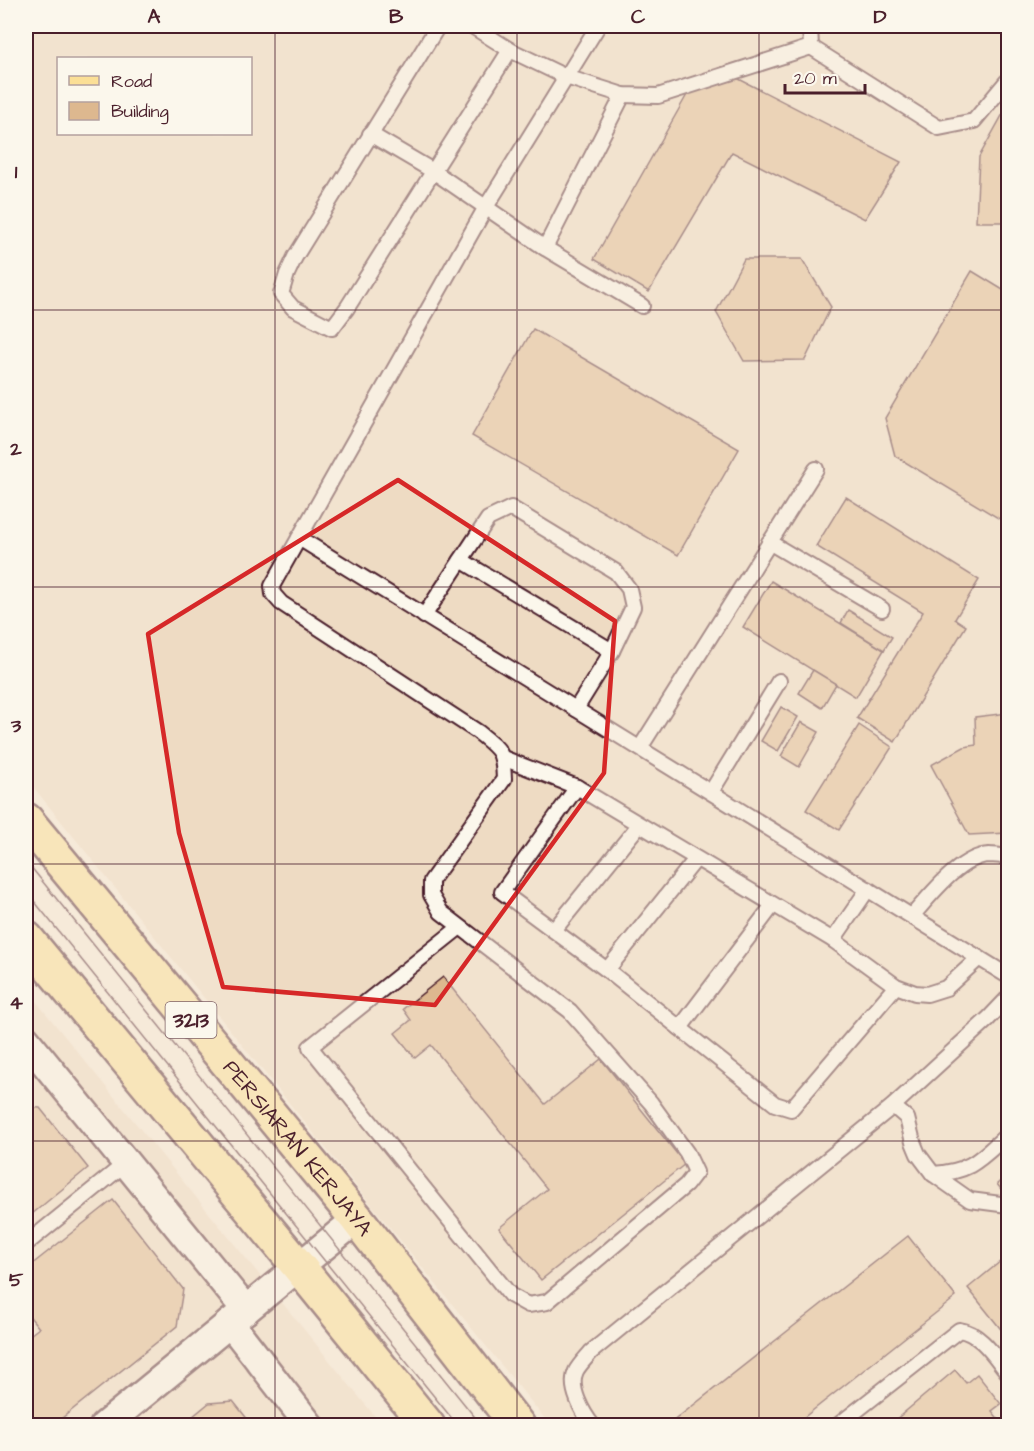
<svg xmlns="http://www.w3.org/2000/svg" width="1034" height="1451" viewBox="0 0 1034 1451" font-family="'Architects Daughter',sans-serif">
<rect width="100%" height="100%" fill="#f5ead9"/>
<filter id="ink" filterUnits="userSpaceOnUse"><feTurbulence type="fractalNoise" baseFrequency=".0167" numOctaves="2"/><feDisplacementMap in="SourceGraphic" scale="12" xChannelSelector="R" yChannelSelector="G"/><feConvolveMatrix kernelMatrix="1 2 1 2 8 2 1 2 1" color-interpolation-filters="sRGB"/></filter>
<g filter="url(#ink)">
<g fill="#eedbc3" fill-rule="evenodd">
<path d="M26,26H1008V1425H550L26,778ZM58,58H250V134H58Z"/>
<polygon points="26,989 382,1425 26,1425"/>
</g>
<g fill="#ddb88f" stroke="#4a1f2b" stroke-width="1.5">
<polygon points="735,77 901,162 865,219 732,152 649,292 594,259 688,93"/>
<polygon points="1008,105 1008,222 976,222 979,157"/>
<polygon points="744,259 802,259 831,307 805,360 744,361 716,312"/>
<polygon points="972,271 1008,293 1008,524 895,456 885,418"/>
<polygon points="533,329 739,449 678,555 472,436"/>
<polygon points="846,497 979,580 955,619 966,626 895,742 857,718 923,612 816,546"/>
<polygon points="771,581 884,650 856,697 743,627"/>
<polygon points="848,610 892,637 884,650 841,623"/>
<polygon points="813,670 836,684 822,708 799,693"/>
<polygon points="781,707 798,717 778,751 761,741"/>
<polygon points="1008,713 1008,833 969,835 931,765 964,747 976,745 975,717"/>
<polygon points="801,722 819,732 799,767 781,756"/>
<polygon points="859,725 892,747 839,830 806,810"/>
<polygon points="443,977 545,1104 601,1059 685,1164 541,1280 499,1228 547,1189 431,1045 415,1058 395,1033 411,1020 403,1009"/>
<polygon points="26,1107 40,1108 88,1168 26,1219"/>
<polygon points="1008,1174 1008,1198 997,1184"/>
<polygon points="113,1200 183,1289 177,1326 52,1426 26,1426 26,1338 39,1328 26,1312 26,1269"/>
<polygon points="908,1236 956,1297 793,1426 667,1426"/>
<polygon points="1001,1261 1008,1270 1008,1338 968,1288"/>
<polygon points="955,1370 966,1383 977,1374 1001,1404 992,1411 1004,1426 888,1426"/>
<polygon points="233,1401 253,1426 181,1426 209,1403"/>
</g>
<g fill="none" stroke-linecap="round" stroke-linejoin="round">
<defs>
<g id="service">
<polyline points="438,26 295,257 287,274 281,294 293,308 332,328 347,308 510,50"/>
<polyline points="472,26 510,50 566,77 623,95 658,96 811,47 810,26"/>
<polyline points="598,26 486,207 299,538 1008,976"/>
<polyline points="811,47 939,128 974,121 1008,80"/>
<polyline points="370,134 433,171 545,248 642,306"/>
<polyline points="545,248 623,95"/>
<path d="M299,538L272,586L273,594L281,603L478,732C500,750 503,750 504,779L431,881V895L441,912L570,1011L651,1103L687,1153L696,1172L686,1185L547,1302L528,1305L510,1295L310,1047L460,927"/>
<polyline points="769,542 882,609"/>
<polyline points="461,560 612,651"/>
<polyline points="424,616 488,519 511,508 616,572 629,589 633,607 612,651 576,709"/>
<polyline points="640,748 816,469"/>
<polyline points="503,758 577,787 833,940 896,986 915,993 927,994 946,988 979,958"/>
<polyline points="577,787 502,892 607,970 696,859"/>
<polyline points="711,792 779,681"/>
<path d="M912,916C930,896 960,856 989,855C996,855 1002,856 1008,857"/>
<polyline points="554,930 639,825"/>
<polyline points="833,940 868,889"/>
<polyline points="607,970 775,1104 791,1109 896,986"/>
<polyline points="680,1028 773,905"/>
<path d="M893,1106L907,1118L913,1142L918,1154L933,1174C972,1172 981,1158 1008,1134"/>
<polyline points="933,1174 970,1200 1008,1205"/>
<polyline points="26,1244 126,1163"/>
<path d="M593,1426C583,1413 568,1388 576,1371C579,1365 586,1358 591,1352L893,1106L988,1019L1008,998"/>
<path d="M837,1426L959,1330C981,1333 995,1357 1008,1373"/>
</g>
<g id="minor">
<polyline points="26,1040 246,1310"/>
<polyline points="230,1323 310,1426"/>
<polyline points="104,1426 357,1219"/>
</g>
<g id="primary">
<path id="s1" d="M26,820L357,1219L518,1426"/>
<polyline points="26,938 299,1267 428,1426"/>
</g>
</defs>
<use href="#service" stroke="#4a1f2b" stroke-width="18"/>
<use href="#minor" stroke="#4a1f2b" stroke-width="32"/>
<use href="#primary" stroke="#4a1f2b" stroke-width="38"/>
<use href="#service" stroke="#fbf7ec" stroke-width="14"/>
<use href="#minor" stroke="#fbf7ec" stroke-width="27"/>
<use href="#primary" stroke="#fbdf96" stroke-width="33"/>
<g stroke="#4a1f2b" stroke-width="1.5">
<polyline points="26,861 482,1426"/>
<polyline points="26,891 458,1426"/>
</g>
</g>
</g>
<path d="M0 0H1034V1451H0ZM398,480L615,621L604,773L435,1005L223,987L179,833L148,634Z" fill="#f5ead9" fill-opacity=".55" fill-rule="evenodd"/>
<path fill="none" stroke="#d62828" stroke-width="4.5" stroke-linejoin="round" d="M398,480L615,621L604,773L435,1005L223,987L179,833L148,634Z"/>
<path fill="none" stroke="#4a1f2b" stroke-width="1.5" stroke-opacity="0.55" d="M275,26V1426M517,26V1426M759,26V1426M26,310H1008M26,587H1008M26,864H1008M26,1141H1008"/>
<g text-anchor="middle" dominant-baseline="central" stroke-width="4.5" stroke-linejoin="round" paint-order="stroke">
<rect fill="#fbf7ec" stroke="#7f6065" stroke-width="1.5" x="165.5" y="1002" width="51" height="36" rx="4.5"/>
<g font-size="21" font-weight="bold" fill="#4a1f2b">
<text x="191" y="1020">3213</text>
</g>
<g font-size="22" fill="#4a1f2b" stroke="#fbf7ec">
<text stroke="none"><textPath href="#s1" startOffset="426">PERSIARAN KERJAYA</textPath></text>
</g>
</g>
<rect width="1034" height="1451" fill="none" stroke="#fbf7ec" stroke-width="66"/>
<rect x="57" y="57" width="195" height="78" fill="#fbf7ec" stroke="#b4a19f" stroke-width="1.5"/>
<rect x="69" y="76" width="30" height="9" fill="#fbdf96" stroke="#b4a19f" stroke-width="1.5"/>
<text x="111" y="87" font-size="18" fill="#4a1f2b">Road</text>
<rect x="69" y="102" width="30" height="18" fill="#ddb88f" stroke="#b4a19f" stroke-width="1.5"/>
<text x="111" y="117" font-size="18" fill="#4a1f2b">Building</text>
<path d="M785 84v9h80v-9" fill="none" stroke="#4a1f2b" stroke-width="3"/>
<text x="794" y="84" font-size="18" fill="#4a1f2b" stroke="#fbf7ec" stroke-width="4.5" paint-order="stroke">20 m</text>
<rect x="33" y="33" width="968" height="1385" fill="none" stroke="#4a1f2b" stroke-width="2"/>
<g font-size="20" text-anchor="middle" font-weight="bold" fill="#4a1f2b">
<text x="154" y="23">A</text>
<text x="396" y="23">B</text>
<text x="638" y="23">C</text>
<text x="880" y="23">D</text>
<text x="16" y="178">1</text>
<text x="16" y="455">2</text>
<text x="16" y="732">3</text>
<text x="16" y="1009">4</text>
<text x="16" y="1286">5</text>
</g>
</svg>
